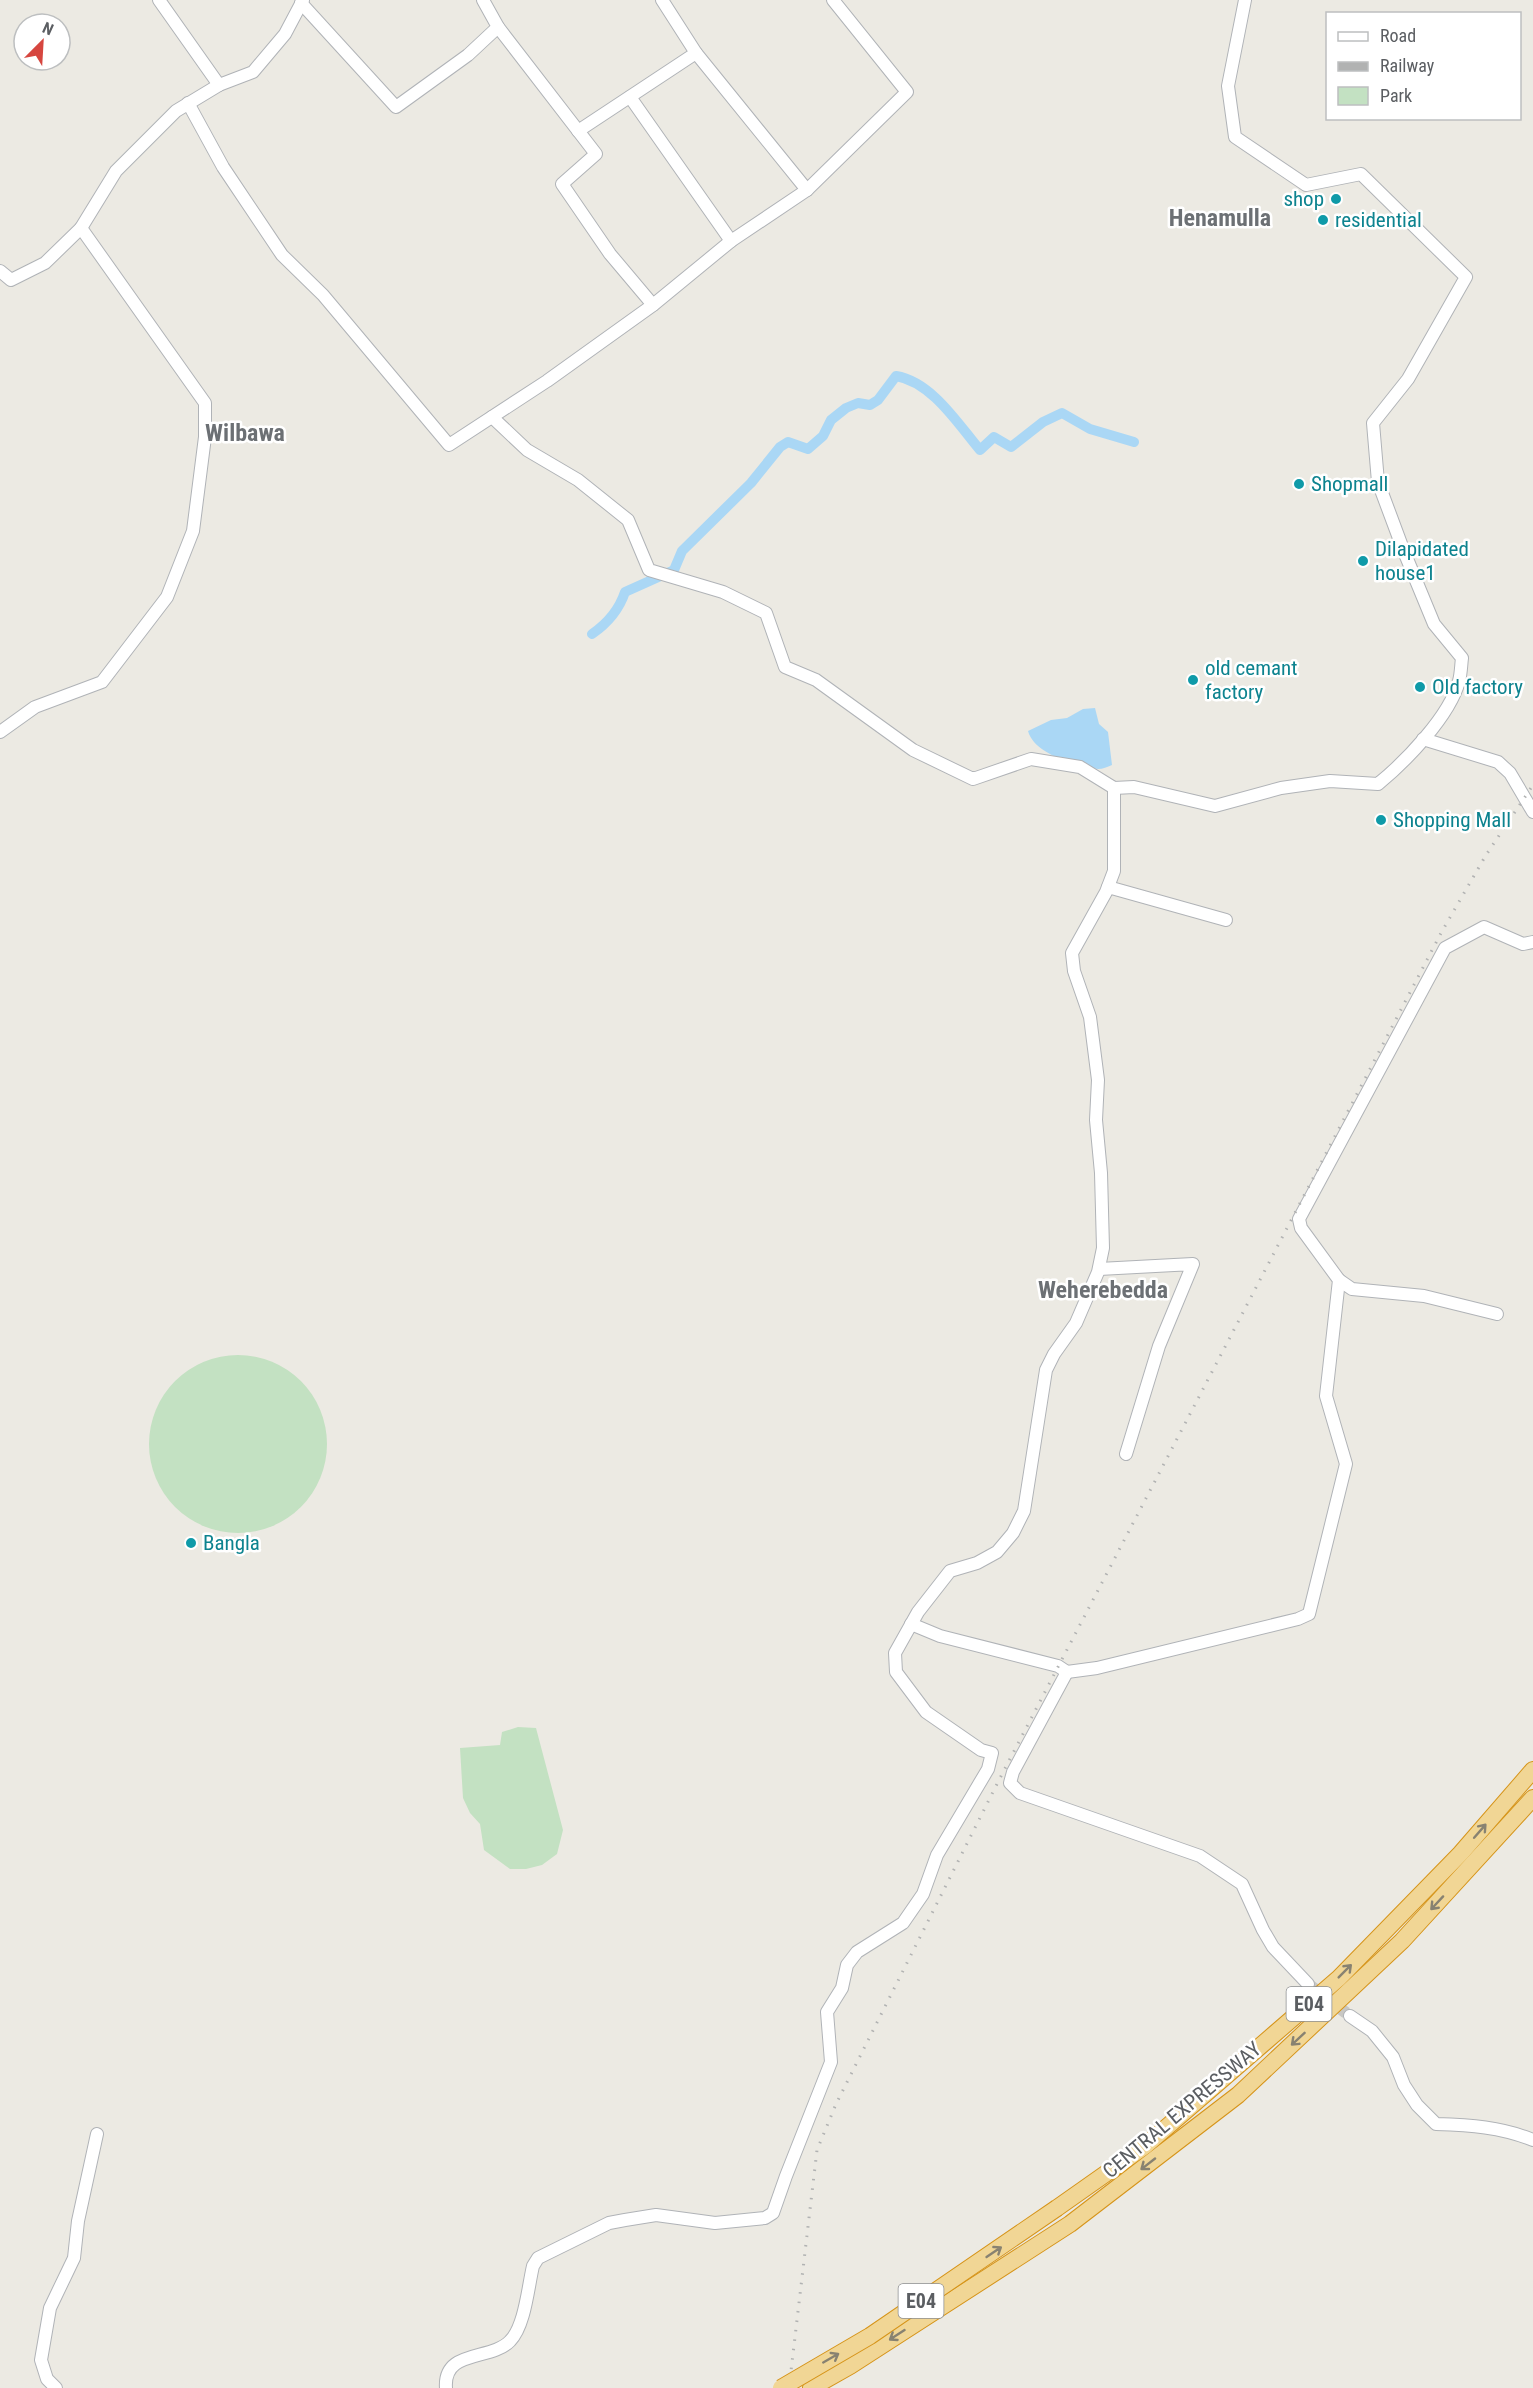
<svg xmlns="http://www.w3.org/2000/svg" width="1533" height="2388" viewBox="0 0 1533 2388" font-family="'Roboto Condensed',sans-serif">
<rect width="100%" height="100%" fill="#eceae3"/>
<g fill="#c3e1c2">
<circle cx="238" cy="1444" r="89"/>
<polygon points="518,1727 536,1728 563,1830 557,1854 542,1865 526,1869 510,1869 484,1850 480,1824 470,1813 463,1798 460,1748 500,1745 502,1732"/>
</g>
<path fill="#aad7f5" d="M1095,708L1099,724L1108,732L1112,765C1107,767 1103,769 1098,769C1076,766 1034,754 1028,731L1051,720L1067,718L1083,709Z"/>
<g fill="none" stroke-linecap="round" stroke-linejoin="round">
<path stroke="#aad7f5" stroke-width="10" d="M592,634C608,623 619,610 625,592L674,570L682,551L751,483L780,447L788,442L808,449L823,436L831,420L846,408L858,403L870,405L878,400L896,376C932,382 958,424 980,450L994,437L1011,447L1043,422L1062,413L1090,429L1134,442"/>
<polyline stroke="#c8c7c3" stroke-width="12" stroke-dasharray="12 6" stroke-linecap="butt" points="1308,1984 1350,2016"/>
<defs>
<g id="minor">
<polyline points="159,0 219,85"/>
<polyline points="301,3 396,107 468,55 498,27 483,0"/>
<polyline points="498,27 596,154 562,184 610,254 653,305"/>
<polyline points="696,53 807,190"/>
<polyline points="630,97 731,241"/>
<polyline points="188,103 223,167 282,255 323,295 449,445 547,381 653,305 731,241 807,190 907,92 833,0"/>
<polyline points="578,131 696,53 662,0"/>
<polyline points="81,228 116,171 176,111 219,85 253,72 285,34 303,0"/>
<polyline points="0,271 11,280 45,263 81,228 205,403 205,437 193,531 167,597 102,682 35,707 0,732"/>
<path d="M492,417L527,450L578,480L628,520L649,570L723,592L766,613L785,667L816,680L913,750L973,779L1031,759L1080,767L1114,788L1134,787L1215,806L1281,788L1330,781L1378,784C1405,762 1450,716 1459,681C1461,674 1461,666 1462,658L1434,624L1403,549L1378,482L1373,423L1408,379L1466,277L1361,174L1306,185L1235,137L1228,86L1245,0"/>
<polyline points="1423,739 1498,762 1510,773 1533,812"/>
<polyline points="1108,887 1226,920"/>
<polyline points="1099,1269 1193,1264 1159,1346 1126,1454"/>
<polyline points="1339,1280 1352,1289 1424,1296 1497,1314"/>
<polyline points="911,1624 940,1636 1058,1666 1067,1672 1013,1772 1010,1783 1020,1793 1200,1856 1242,1884 1263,1930 1273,1947 1308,1984"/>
<polyline points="1067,1672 1097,1668 1298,1619 1309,1614 1346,1464 1326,1396 1339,1280 1301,1228 1299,1219 1445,948 1484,927 1523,944 1533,942"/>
<path d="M1350,2016L1372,2031L1393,2057L1404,2085L1417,2105L1436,2124C1470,2125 1501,2127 1533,2140"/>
<polyline points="56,2388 47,2379 41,2360 50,2308 74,2258 78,2221 97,2134"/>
<path d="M446,2388C443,2349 491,2361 510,2341C525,2326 528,2287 533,2266L538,2258L609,2223L625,2220L656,2215L715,2223L765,2218L773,2213L786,2176L831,2062L827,2012L842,1988L847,1965L857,1952L903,1923L923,1894L937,1855L988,1769L992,1753L981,1750L926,1712L896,1672L895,1653L918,1612L950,1571L977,1563L997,1552L1013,1533L1024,1511L1046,1370L1054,1354L1076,1323L1098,1272L1103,1248L1101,1173L1096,1120L1098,1080L1090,1017L1074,971L1072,953L1106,892L1114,871V788"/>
</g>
<g id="highway">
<polyline points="1057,2208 1145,2146 1339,1978 1461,1853 1533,1770"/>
<polyline points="811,2388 850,2366 1070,2224 1238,2095 1402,1941 1533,1798"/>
</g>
</defs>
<use href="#minor" stroke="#b0b3b7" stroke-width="14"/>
<use href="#highway" stroke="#d69419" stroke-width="18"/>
<use href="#minor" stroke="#fff" stroke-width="12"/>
<use href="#highway" stroke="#f1d695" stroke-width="16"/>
<polyline stroke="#b1b2b2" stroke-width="3" stroke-dasharray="1.5 8" stroke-linecap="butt" points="789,2388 817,2150 836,2104 999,1780 1441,933 1486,855 1533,785"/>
<defs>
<polyline id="highway-bridge" points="781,2388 870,2336 1057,2208"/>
</defs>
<use href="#highway-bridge" stroke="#d69419" stroke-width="18" stroke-linecap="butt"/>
<use href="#highway-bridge" stroke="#f1d695" stroke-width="16"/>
</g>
<defs><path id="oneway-shaft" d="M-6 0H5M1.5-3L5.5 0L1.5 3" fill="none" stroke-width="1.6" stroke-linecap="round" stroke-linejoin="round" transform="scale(1.5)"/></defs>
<g stroke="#888271">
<use href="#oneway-shaft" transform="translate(1480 1831) rotate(-49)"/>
<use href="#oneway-shaft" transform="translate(1437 1903) rotate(133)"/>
<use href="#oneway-shaft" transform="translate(1345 1971) rotate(-45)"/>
<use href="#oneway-shaft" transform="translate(1298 2039) rotate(137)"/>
<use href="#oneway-shaft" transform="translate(1148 2164) rotate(142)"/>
<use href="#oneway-shaft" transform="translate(994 2252) rotate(-34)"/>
<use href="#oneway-shaft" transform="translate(897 2335) rotate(147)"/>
<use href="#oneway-shaft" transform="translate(831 2358) rotate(-30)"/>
</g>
<g fill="#0f9aa8" stroke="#fff" stroke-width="2">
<circle cx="1336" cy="199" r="6"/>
<circle cx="1323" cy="220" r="6"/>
<circle cx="1299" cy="484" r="6"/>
<circle cx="1363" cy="561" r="6"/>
<circle cx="1193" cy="680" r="6"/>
<circle cx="1420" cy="687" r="6"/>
<circle cx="1381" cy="820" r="6"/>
<circle cx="191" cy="1543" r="6"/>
</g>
<g text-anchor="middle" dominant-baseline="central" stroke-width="5" stroke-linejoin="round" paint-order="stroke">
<g fill="#fff" stroke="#8c8e91" stroke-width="1.5">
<rect x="1286.5" y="1987" width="45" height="34" rx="4.5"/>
<rect x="898.5" y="2284" width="45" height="34" rx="4.5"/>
</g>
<g font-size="20" font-weight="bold" fill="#5b5e62">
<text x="1309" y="2004">E04</text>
<text x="921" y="2301">E04</text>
</g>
<g font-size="21" fill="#0d838f" stroke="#fff" text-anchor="start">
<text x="1324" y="199" text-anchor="end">shop</text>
<text x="1335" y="220">residential</text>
<text x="1311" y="484">Shopmall</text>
<text x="1375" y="549">Dilapidated<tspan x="1375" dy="24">house1</tspan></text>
<text x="1205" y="668">old cemant<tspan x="1205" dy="24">factory</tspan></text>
<text x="1432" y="687">Old factory</text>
<text x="1393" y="820">Shopping Mall</text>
<text x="203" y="1543">Bangla</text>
</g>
<g font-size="21" fill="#5b5e62" stroke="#fff">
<text transform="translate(1182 2110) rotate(-40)">CENTRAL EXPRESSWAY</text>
</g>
<g font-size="24" font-weight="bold" fill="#6c7074" stroke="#fff">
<text x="1220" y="218">Henamulla</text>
<text x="245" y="433">Wilbawa</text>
<text x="1103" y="1290">Weherebedda</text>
</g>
</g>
<rect x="1326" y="12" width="195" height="108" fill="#ffffff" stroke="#bdbfc0" stroke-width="1.5"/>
<rect x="1338" y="32" width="30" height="9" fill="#ffffff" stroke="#bdbfc0" stroke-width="1.5"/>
<text x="1380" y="42" font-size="18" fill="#5b5e62">Road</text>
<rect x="1338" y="62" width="30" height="9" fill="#b1b2b2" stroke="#bdbfc0" stroke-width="1.5"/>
<text x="1380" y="72" font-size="18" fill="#5b5e62">Railway</text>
<rect x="1338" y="87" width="30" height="18" fill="#c3e1c2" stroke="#bdbfc0" stroke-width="1.5"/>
<text x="1380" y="102" font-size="18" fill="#5b5e62">Park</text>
<g transform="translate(42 42) rotate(24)"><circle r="28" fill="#ffffff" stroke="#bdbfc0" stroke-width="1.5"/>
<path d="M0-4.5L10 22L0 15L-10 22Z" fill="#d6463f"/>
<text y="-9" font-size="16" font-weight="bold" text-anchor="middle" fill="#5b5e62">N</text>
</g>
</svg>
